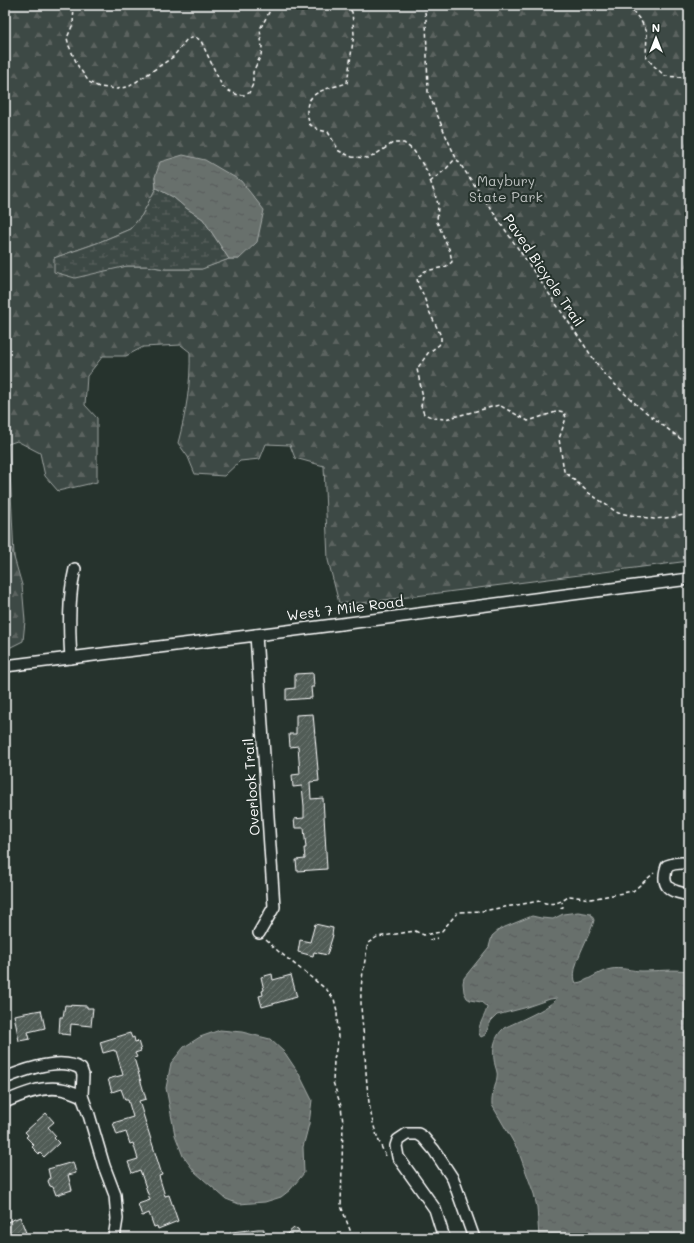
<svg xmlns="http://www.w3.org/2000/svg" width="694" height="1243" viewBox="0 0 694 1243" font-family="Mali,sans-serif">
<defs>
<pattern id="forest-firs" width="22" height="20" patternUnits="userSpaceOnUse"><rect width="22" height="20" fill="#3e4944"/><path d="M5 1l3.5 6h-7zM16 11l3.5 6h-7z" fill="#5b6460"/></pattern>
<pattern id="wetland-marsh" width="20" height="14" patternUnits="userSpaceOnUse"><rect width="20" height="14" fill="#3e4944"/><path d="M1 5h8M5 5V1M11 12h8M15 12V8" fill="none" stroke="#5b6460"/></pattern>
<pattern id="water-ripples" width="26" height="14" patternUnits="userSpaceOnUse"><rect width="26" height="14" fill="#67706c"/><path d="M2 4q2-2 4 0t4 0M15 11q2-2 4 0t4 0" fill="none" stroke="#575a59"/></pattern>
<pattern id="building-hatch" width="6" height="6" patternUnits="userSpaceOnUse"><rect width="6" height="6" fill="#515c57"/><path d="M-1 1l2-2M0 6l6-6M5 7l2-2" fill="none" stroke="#6b7470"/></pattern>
</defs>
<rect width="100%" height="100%" fill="#26332d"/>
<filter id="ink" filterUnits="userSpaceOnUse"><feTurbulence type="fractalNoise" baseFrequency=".025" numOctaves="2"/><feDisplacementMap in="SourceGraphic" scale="8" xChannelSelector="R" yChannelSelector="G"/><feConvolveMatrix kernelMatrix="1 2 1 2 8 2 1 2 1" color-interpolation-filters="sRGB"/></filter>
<g filter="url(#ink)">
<polygon fill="#3e4944" stroke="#9ea4a2" points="5,363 18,643 5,645"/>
<g fill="url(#forest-firs)" stroke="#9ea4a2" fill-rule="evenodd">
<path d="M5,5H689V561L361,603H339L328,560L324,466L295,458L290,445L266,444L260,459L240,461L224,476L195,474L188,457L178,443C186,413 191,383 190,352L181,345L143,347L126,356H103L87,376L85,405L97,418V482L58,491L45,476L40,453L17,441L5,445ZM155,177L239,259H229L201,269H165L147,266H127L106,270L54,258L97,243L130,229L142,215L156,188Z"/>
<polygon points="5,463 11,547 22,585 25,621 23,641 5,650"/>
</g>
<polygon fill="url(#wetland-marsh)" stroke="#9ea4a2" points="156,188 173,197 186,208 203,219 229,259 202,269 165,269 147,266 127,266 75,278 54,272 54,258 97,243 130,229 142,215"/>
<g fill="url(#water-ripples)" stroke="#a4a9a7">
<polygon points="183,155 205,160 241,181 264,210 257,242 239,259 229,259 203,219 186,208 173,197 156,188 155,177 160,162"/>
<path d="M578,912L591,914L594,920C591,935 568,969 576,983C587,982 599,971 611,969C621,967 632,971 642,971C658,971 673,969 689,971V1238H539L537,1207L534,1194L518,1150L492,1105C491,1095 496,1086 497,1077C498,1073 496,1069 495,1065C492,1051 493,1038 504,1028C516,1022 549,1009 557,998L550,999L524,1008L497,1015L491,1021L485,1035L481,1037C474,1029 486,1016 487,1007L481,1002L470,1000L467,998L464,992L463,983L464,978L489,947L492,936L500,929L532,916L541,918L553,919L563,914Z"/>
<polygon points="220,1030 242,1032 270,1039 285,1053 299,1074 312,1100 309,1124 303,1147 304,1173 290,1190 281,1197 265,1202 239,1204 226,1199 195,1172 183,1156 175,1135 166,1088 171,1063 184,1047 200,1037"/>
</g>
<g fill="url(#building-hatch)" stroke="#fff">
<polygon points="313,673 314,687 311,687 312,698 286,700 286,689 295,688 295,674"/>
<polygon points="313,714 319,781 310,782 311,799 323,798 327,869 297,871 296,860 305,859 304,848 306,848 304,828 295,828 294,819 304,818 304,806 302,786 293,787 292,775 300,774 298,746 290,747 289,734 296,734 296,715"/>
<polygon points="315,924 333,928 332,935 333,935 327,955 314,952 313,956 298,952 300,940 310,942"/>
<polygon points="272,974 273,980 291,975 297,997 262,1007 259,996 263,995 262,991 264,990 261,977"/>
<polygon points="65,1005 87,1006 87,1008 93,1008 91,1026 71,1024 70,1035 62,1034 62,1033 59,1033 60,1017 63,1017"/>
<polygon points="41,1010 45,1028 28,1032 30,1039 19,1041 14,1015"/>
<polygon points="130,1033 132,1038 134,1037 135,1042 138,1041 141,1051 135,1053 137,1057 134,1058 146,1099 139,1101 162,1175 159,1176 165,1196 169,1195 178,1221 158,1229 157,1226 154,1227 149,1213 142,1216 138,1204 150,1200 140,1170 132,1173 128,1162 138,1159 133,1143 130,1144 126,1132 117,1135 113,1123 133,1117 128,1100 125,1100 121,1089 112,1092 108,1079 123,1075 116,1051 114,1051 114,1050 103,1053 100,1042"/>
<polygon points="46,1113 54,1122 48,1127 56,1136 54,1138 59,1143 44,1157 40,1153 39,1154 32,1147 34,1145 26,1137 28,1135 25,1132"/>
<polygon points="73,1162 76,1173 68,1175 72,1190 56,1195 53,1187 50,1186 48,1181 50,1178 48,1169"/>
<polygon points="20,1217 28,1238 5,1238 5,1224 8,1223 7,1222"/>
<polygon points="294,1228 298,1229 302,1238 282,1238"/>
<polygon points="258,1229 264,1229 264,1238 232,1238 231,1232"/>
</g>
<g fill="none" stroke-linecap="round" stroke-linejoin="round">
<defs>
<g id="minor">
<polyline points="256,635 274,907 259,933"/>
<path d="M71,658C69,629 68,598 75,569"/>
<polyline points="5,666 256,635 689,579"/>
<path d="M689,864C681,862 675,863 667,866C660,888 670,891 689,895"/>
<path d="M5,1078C24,1070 62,1056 81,1069L83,1075L82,1096L89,1115L104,1166L115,1195L117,1219L114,1238"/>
<path d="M5,1102C22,1094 42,1086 61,1089C68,1090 75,1093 82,1096"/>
<polyline points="444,1238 435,1209 398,1157 396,1146 398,1140 407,1134 418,1134 423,1137 434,1150 453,1179 474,1238"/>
</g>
</defs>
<use href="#minor" stroke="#fff" stroke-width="14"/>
<g stroke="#fff" stroke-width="1.5" stroke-dasharray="4 3" stroke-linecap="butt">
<polyline points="74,5 73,24 67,38 69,46 78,66 89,82 99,87 117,89 130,86 173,57 187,39 192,38 197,38 201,41 222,86 229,91 238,95 244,95 249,93 253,84 253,72 261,55 262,47 260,29 273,5"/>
<path d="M346,5L352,12L354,34L347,83C332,88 306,90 307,111C307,115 309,120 309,124L319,130L328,132L339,151L352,157L370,158L393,143H404L414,151L427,171L438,204L437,222L450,251L452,262L445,267L425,271L417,278L418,285L423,294L429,311L441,336V341L439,345L428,353L417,369L423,397L421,406L424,414L434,418L445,419L499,405L528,421L559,411L564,412L566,418L559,439L564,471L589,493L618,513L654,519L674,517L689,514"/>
<polyline points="424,5 426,19 428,92 446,136 456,158 604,374 638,406 682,440 689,443"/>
<polyline points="628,5 641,21 647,32 646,57 654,66 665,76 689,78"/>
<polyline points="430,182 445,170 456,158"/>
<polyline points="560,908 563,907 562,902"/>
<polyline points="266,940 278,951 327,990 334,999 337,1011 338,1040 334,1060 333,1082 341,1106 343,1123 341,1206 353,1238"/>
<polyline points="429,940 438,938"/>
<path d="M386,1156C366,1120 367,1080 364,1040C363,1027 361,1014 361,1001C360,982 365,962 368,943L377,937L415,931L424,935L441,932L458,912L482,911L540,901C550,906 561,903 569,896L591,899L633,891L654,873"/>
</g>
<use href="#minor" stroke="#26332d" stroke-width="11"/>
</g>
</g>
<g text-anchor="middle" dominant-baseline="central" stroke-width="4" stroke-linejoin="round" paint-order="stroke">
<g font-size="14" fill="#bbbfbe" stroke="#26332d">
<text x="506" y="180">Maybury<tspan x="506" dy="16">State Park</tspan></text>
</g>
<g font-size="14" fill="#fff" stroke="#26332d">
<text transform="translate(544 270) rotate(56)">Paved Bicycle Trail</text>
<text transform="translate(345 608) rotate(-7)">West 7 Mile Road</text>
<text transform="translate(251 787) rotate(-94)">Overlook Trail</text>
</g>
</g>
<rect width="694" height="1243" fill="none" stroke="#26332d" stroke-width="20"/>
<rect x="10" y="10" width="674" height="1223" fill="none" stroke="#fff" stroke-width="1.5" filter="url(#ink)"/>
<g transform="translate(656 38)" stroke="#26332d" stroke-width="3" paint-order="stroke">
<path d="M0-3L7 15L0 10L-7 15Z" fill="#ffffff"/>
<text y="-6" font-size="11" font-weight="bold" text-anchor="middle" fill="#ffffff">N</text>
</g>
</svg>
